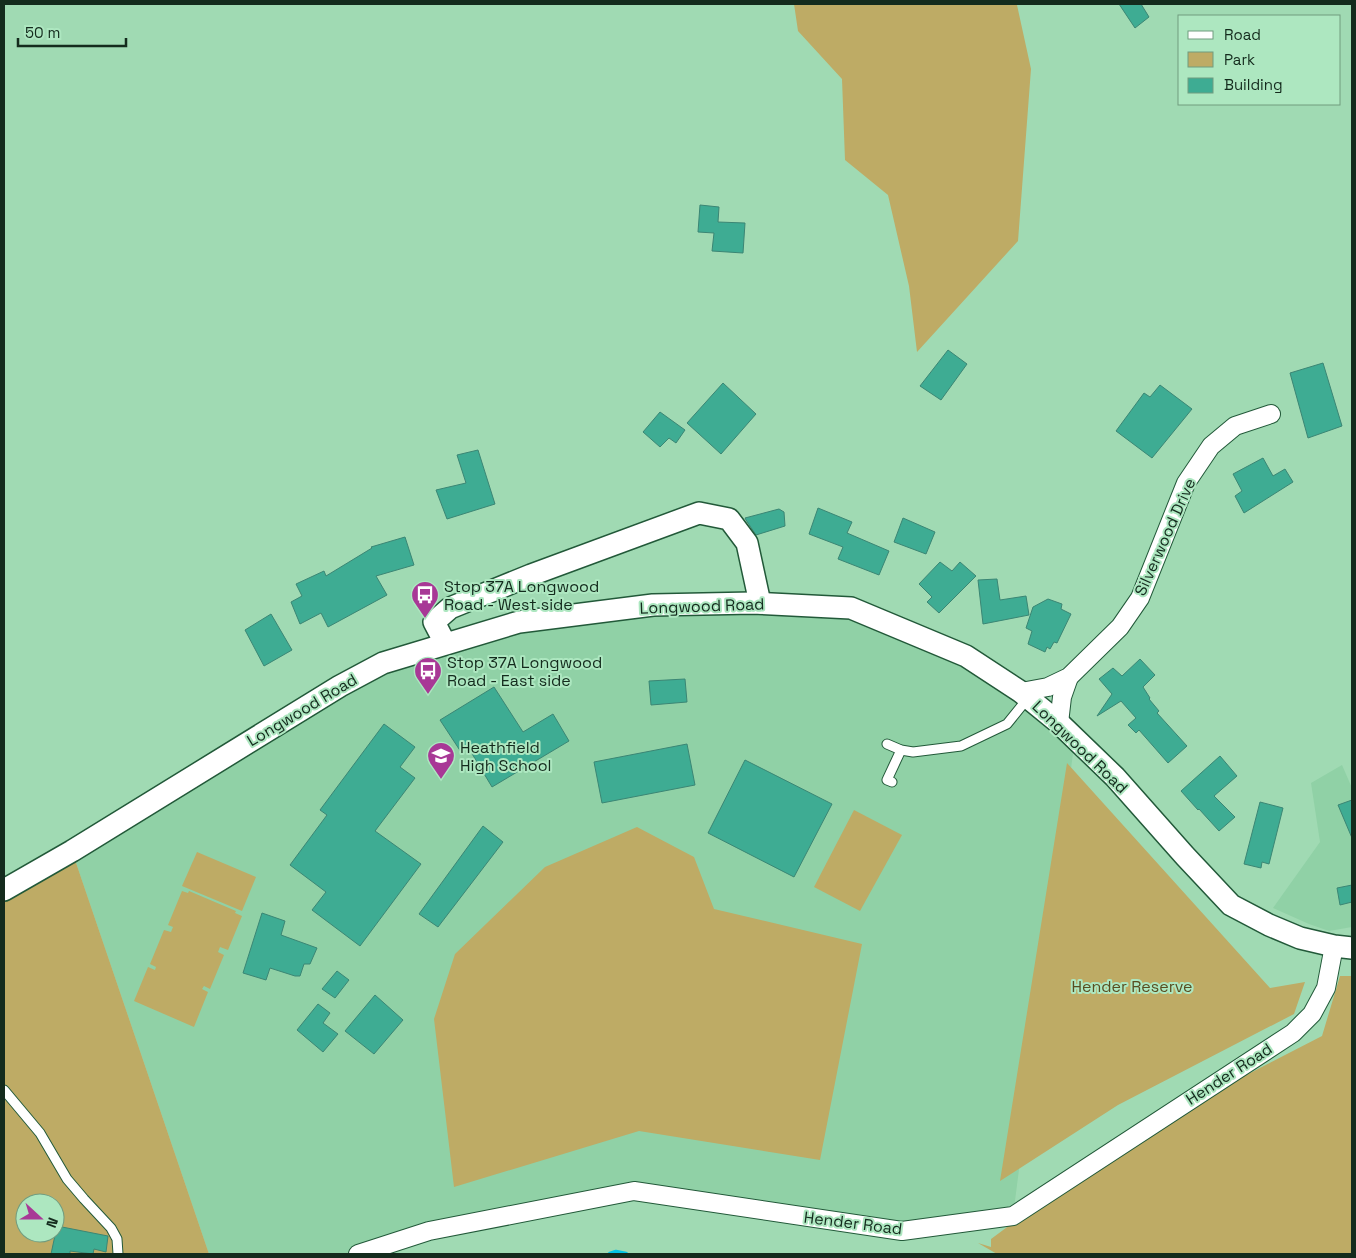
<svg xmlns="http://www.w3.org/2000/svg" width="1356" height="1258" viewBox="0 0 1356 1258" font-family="'Space Grotesk',sans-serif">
<rect width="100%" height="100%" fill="#a0dab3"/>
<g fill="#90d1a6">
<polygon points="653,605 851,608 966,656 1075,738 1013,1216 902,1231 634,1191 357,1254 209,1254 72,851 340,686 445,643"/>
<polygon points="1342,765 1352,788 1352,927 1329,931 1309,924 1273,908 1320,842 1311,783"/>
</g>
<g fill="#beab65" fill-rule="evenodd">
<polygon points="794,4 1017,5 1031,69 1018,241 917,352 909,286 888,195 845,160 842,79 798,31"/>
<polygon points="1067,763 1270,988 1305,982 1294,1014 1118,1105 1000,1181"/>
<polygon points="854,810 902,835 860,911 814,887"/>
<polygon points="637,827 694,857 714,909 862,944 820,1160 639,1131 454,1187 434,1019 455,954 545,867"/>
<path d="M72,851L209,1254H4V890ZM25,1203H55V1233H25Z"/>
<polygon points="197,852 256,877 242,911 182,886"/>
<polygon points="182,891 188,893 189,891 236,911 235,913 242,916 228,950 220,947 218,952 224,955 210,989 204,986 202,989 208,992 194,1027 134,1001 148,967 155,970 156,967 150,964 164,930 171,932 173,927 168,925"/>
<polygon points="1340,976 1352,976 1352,1254 997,1254 978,1243 991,1247 991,1239 1134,1133 1322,1036"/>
</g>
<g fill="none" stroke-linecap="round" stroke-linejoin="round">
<polyline stroke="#05c4e4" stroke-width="4.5" points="610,1254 616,1252 626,1254"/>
</g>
<g fill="#3eac93" stroke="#3b8674">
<polygon points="1119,4 1141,4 1149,17 1135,28"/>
<polygon points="700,205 719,207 718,222 745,223 743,253 712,251 714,233 698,232"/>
<polygon points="948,350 967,364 941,400 920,386"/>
<polygon points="1323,363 1342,426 1308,438 1290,373"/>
<polygon points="723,383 756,414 721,454 687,423"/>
<polygon points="1160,385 1192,409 1152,458 1116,431 1144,393 1150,397"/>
<polygon points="660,412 685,430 676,443 669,438 660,447 643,432"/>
<polygon points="478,450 495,504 447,519 436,490 466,483 457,455"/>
<polygon points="1263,458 1273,476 1285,469 1293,482 1244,513 1235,496 1242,491 1233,474"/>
<polygon points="818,508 852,522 847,533 889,551 879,575 838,559 843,547 809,534"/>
<polygon points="779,509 784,512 785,526 756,535 746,520 745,518"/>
<polygon points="903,518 935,532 926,554 894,542"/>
<polygon points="405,537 414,565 376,576 387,595 328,627 321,613 300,624 291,602 302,596 296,584 324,571 326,576 372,548 371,547"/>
<polygon points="940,562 952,571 960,562 976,576 939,613 927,602 932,597 919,584"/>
<polygon points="997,579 1000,600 1026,596 1029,615 983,624 978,580"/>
<polygon points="1048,599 1062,604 1061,609 1071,614 1057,643 1054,642 1050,649 1047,647 1045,652 1028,644 1032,631 1026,628 1033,607"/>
<polygon points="271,614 292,650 264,666 245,630"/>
<polygon points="1140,659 1155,675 1143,687 1150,698 1149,699 1159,711 1157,713 1187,746 1168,763 1139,730 1136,733 1128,725 1136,718 1121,701 1097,716 1112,694 1099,679 1113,668 1122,676"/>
<polygon points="685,679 687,702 651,705 649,681"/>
<polygon points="494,687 523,732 553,714 569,741 492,787 468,747 461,752 440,720"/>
<polygon points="384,724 415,747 400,767 415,778 375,831 421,864 360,946 312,910 326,892 290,865 327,815 320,810"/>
<polygon points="687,744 695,785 602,803 594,762"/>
<polygon points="1220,756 1237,776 1214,796 1235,817 1219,831 1199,809 1198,810 1181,791"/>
<polygon points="745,760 832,804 794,877 708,833"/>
<polygon points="1352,800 1352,838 1338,805"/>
<polygon points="1260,802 1283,808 1269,864 1262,862 1261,868 1244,864"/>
<polygon points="483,826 503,842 438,927 419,914"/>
<polygon points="1352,885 1352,902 1340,905 1337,888"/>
<polygon points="262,913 285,921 281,935 317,948 310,964 304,964 300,976 295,976 270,968 266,980 243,973"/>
<polygon points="337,971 349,980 335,998 322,989"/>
<polygon points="375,995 403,1020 374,1054 345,1031"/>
<polygon points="318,1004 330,1013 323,1023 338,1034 323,1052 297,1030"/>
<polygon points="57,1226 108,1236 106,1252 94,1249 93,1254 70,1251 70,1254 51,1254"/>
</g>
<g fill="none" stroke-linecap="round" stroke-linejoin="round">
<defs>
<g id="service">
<polyline points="887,744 901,750 913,752 961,746 1007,724 1028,698"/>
<polyline points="892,782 887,780 901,750"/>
<polyline points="4,1090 40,1133 67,1179 84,1199 111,1228 117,1239 118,1254"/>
</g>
<g id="minor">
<polyline points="1021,692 1048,687 1069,677 1120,627 1140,598 1186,483 1211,446 1235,426 1271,414"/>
<polyline points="1059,723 1062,697 1069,677"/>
<polyline points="358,1254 429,1231 634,1191 902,1231 1013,1216 1293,1033 1312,1014 1326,988 1334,946"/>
</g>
<g id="tertiary">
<polyline points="445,643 434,622 450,608 531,575 699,513 729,519 747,543 760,603"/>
<polyline points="4,890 72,851 340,686 383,663 519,622 653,605 753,603 851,608 966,656 1021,692 1059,723 1115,777 1185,856 1231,905 1269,925 1300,938 1334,946 1352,948"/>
</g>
</defs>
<use href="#service" stroke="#225939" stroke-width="11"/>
<use href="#minor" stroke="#225939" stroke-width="20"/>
<use href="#tertiary" stroke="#225939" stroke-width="24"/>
<use href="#service" stroke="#fff" stroke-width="9"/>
<use href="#minor" stroke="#fff" stroke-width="18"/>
<use href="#tertiary" stroke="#fff" stroke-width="21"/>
</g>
<defs>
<symbol id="bus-pin" viewBox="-11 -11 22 30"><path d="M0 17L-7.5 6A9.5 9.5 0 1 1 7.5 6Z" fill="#a83896" stroke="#ade7c0"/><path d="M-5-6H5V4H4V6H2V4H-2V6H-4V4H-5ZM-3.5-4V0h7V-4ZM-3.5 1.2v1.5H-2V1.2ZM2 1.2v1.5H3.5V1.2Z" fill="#fff"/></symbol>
<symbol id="school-pin" viewBox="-11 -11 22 30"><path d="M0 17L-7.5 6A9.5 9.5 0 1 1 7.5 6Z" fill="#a83896" stroke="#ade7c0"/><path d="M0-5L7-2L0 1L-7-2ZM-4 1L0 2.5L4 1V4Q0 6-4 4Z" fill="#fff"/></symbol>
</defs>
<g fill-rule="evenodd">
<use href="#bus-pin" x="409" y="579" width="32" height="43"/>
<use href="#bus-pin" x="412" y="655" width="32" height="43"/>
<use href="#school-pin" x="425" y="740" width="32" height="43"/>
</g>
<g text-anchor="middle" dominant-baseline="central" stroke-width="4" stroke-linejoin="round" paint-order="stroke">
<g font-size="16" fill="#142b1d" stroke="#ade7c0">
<text transform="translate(1165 537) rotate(-66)">Silverwood Drive</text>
<text transform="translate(702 606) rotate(-2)">Longwood Road</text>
<text transform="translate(302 710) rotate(-31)">Longwood Road</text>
<text transform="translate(1080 747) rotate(44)">Longwood Road</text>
<text transform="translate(1229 1074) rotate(-33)">Hender Road</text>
<text transform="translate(853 1223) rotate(7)">Hender Road</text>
</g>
<g font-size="16" fill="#142b1d" stroke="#ade7c0" text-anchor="start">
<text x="444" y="586">Stop 37A Longwood<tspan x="444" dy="18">Road - West side</tspan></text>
<text x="447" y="662">Stop 37A Longwood<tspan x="447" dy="18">Road - East side</tspan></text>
<text x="460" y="747">Heathfield<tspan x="460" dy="18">High School</tspan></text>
</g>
<g font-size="16" fill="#594d20" stroke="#ade7c0">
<text x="1132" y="986">Hender Reserve</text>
</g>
</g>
<rect width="1356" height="1258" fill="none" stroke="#142b1d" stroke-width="10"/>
<rect x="1178" y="15" width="162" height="90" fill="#ade7c0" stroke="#709c7f"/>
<rect x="1188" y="31" width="25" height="8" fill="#ffffff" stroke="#709c7f"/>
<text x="1224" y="40" font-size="15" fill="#142b1d">Road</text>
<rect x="1188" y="52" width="25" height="15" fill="#beab65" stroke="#709c7f"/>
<text x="1224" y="65" font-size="15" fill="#142b1d">Park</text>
<rect x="1188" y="78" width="25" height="15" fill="#3eac93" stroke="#709c7f"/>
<text x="1224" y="90" font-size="15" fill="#142b1d">Building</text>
<g transform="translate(40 1218) rotate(111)"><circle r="24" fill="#ade7c0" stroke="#709c7f"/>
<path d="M0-4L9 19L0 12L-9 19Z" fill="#a83896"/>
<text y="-8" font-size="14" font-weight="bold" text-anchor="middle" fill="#142b1d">N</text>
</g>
<path d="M18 38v8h108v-8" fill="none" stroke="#142b1d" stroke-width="2.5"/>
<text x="25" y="38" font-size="15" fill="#142b1d" stroke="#ade7c0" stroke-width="4" paint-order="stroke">50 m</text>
</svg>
